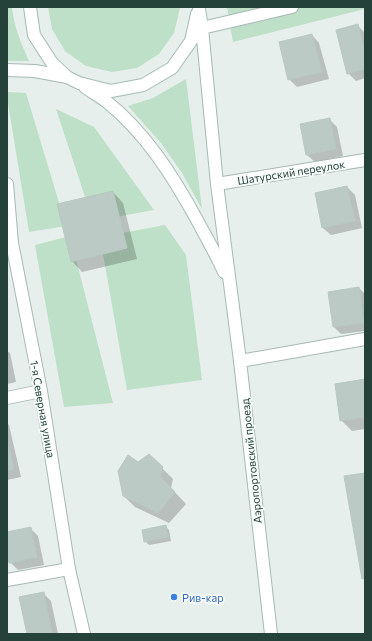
<svg xmlns="http://www.w3.org/2000/svg" width="372" height="641" viewBox="0 0 372 641" font-family="Commissioner,sans-serif">
<rect width="100%" height="100%" fill="#e6efeb"/>
<g fill="#bfe0c8">
<path d="M7,7H12C14,27 21,43 29,61H7Z"/>
<polygon points="48,7 180,7 180,8 174,33 159,54 137,68 112,72 86,66 65,51 52,29"/>
<polygon points="227,7 365,7 365,9 233,42"/>
<polygon points="186,79 202,209 182,173 161,143 128,106 153,98"/>
<polygon points="7,92 26,93 66,226 29,232 7,97"/>
<polygon points="56,109 94,127 154,210 93,221"/>
<polygon points="165,225 186,255 202,380 127,390 100,237"/>
<polygon points="70,236 113,403 64,407 35,245"/>
</g>
<g fill="#0003">
<polygon points="358,26 365,33 365,78 356,81 348,73"/>
<polygon points="312,35 319,43 329,79 297,87 289,79"/>
<polygon points="329,119 337,127 343,156 315,162 307,155 301,125"/>
<polygon points="347,187 355,195 362,228 331,235 323,228"/>
<polygon points="113,192 123,203 137,259 82,272 72,261"/>
<polygon points="359,288 365,294 365,331 341,334 334,327"/>
<polygon points="7,351 10,353 16,382 7,384"/>
<polygon points="365,380 365,429 352,431 341,420"/>
<polygon points="7,423 9,425 21,477 7,480"/>
<polygon points="138,463 162,468 173,479 171,488 186,504 169,523 135,507 124,496"/>
<polygon points="166,527 169,530 171,541 149,545 145,541"/>
<polygon points="30,528 38,536 44,565 18,570 10,562 7,549 7,533"/>
<polygon points="43,593 51,601 58,634 28,634"/>
</g>
<g fill="#bbcac4" stroke="#b8c9c2">
<polygon points="358,24 365,52 365,69 347,74 336,30"/>
<polygon points="312,34 322,72 288,80 279,42"/>
<polygon points="330,118 336,149 306,155 300,124"/>
<polygon points="347,186 355,221 322,228 315,193"/>
<polygon points="113,191 127,248 71,262 57,204"/>
<polygon points="359,287 364,323 333,327 328,292"/>
<polygon points="365,379 365,417 340,421 335,384"/>
<polygon points="7,438 14,469 7,471"/>
<polygon points="149,454 163,467 160,476 175,492 158,513 123,496 118,471 128,455 138,462"/>
<polygon points="365,473 365,578 362,579 344,476"/>
<polygon points="166,525 168,537 144,542 142,530"/>
<polygon points="31,527 37,557 9,563 7,553 7,532"/>
<polygon points="44,592 52,634 27,634 19,597"/>
</g>
<g fill="none" stroke-linecap="round" stroke-linejoin="round">
<defs>
<g id="street">
<polyline points="196,37 202,28 292,7"/>
<polyline points="7,70 35,71 67,77"/>
<polyline points="7,184 12,243 41,391 69,569 84,634"/>
<polyline points="217,184 365,160"/>
<polyline points="240,361 365,339"/>
<polyline points="7,398 41,391"/>
<polyline points="7,580 69,569"/>
</g>
<g id="secondary">
<polyline points="30,7 34,35 52,63 67,77 79,83 111,91 143,85 172,68 191,41 197,14"/>
<polyline points="199,9 202,28 217,184 240,361 271,634"/>
<path d="M85,87C92,92 99,96 106,101C145,132 173,176 197,220C206,237 216,254 224,272"/>
</g>
</defs>
<use href="#street" stroke="#a8b8b2" stroke-width="14"/>
<use href="#secondary" stroke="#a4bbb3" stroke-width="14"/>
<use href="#street" stroke="#fff" stroke-width="12"/>
<use href="#secondary" stroke="#fff" stroke-width="12"/>
</g>
<circle fill="#3f7fe0" stroke="#f7fbf9" stroke-width="1.5" cx="174" cy="597" r="4"/>
<g text-anchor="middle" dominant-baseline="central" stroke-width="3.5" stroke-linejoin="round" paint-order="stroke">
<g font-size="11" fill="#24423a" stroke="#f7fbf9">
<text transform="translate(291 172) rotate(-9)">Шатурский переулок</text>
<text transform="translate(43 409) rotate(80)">1-я Северная улица</text>
<text transform="translate(251 461) rotate(-96)">Аэропортовский проезд</text>
</g>
<g font-size="11" fill="#366cbe" stroke="#f7fbf9" text-anchor="start">
<text x="182" y="597">Рив-кар</text>
</g>
</g>
<rect width="372" height="641" fill="none" stroke="#24423a" stroke-width="16"/>
</svg>
